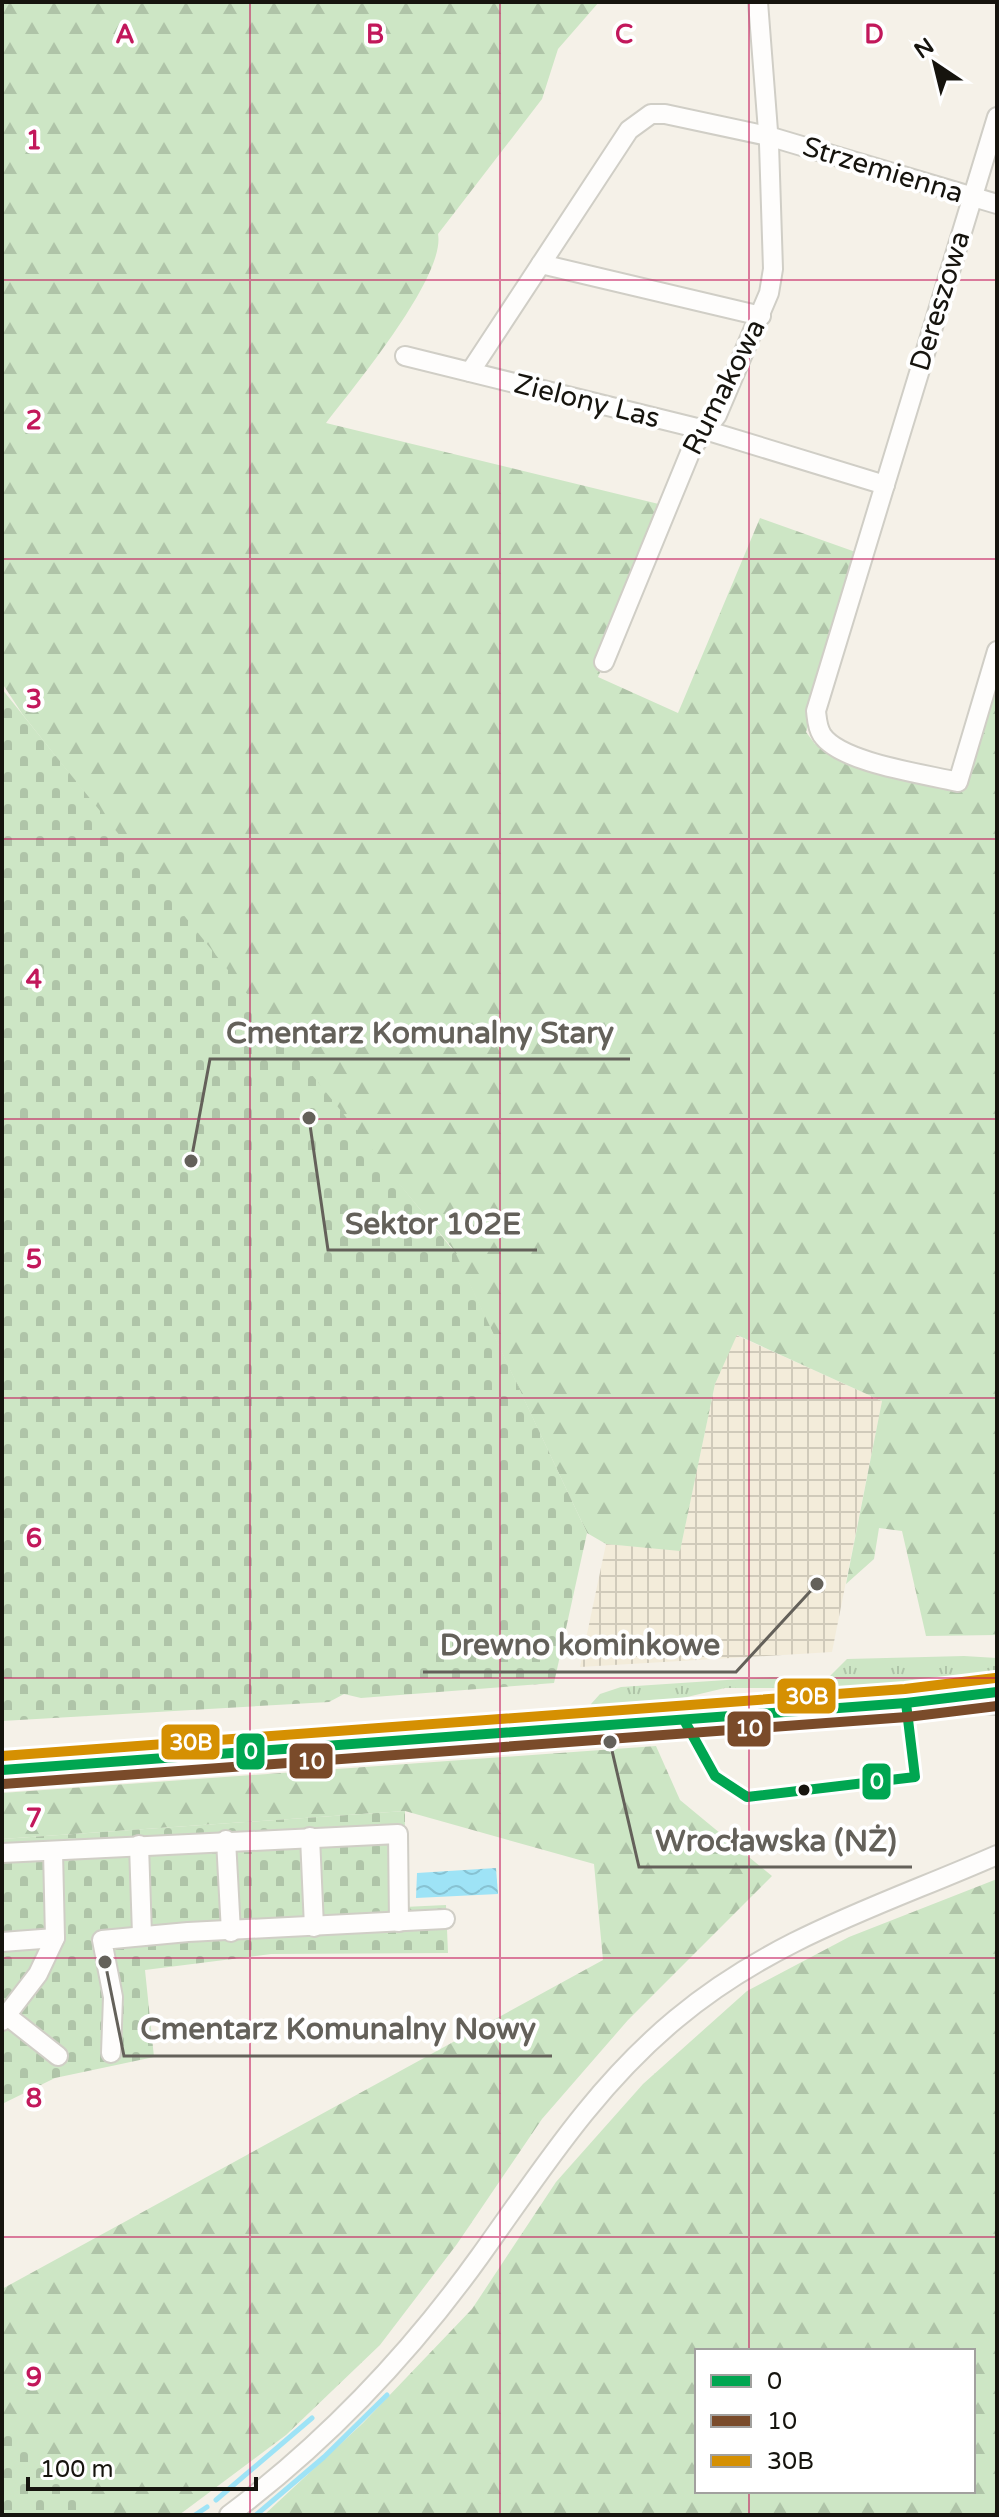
<svg xmlns="http://www.w3.org/2000/svg" width="999" height="2517" viewBox="0 0 999 2517" font-family="'Varela Round',sans-serif">
<defs>
<pattern id="industrial-grid" width="8" height="8" patternUnits="userSpaceOnUse" patternTransform="scale(2)"><rect width="8" height="8" fill="#f3ecda"/><path d="M0 4h8M4 0v8" fill="none" stroke="#d0caba"/></pattern>
<pattern id="grass-tufts" width="24" height="20" patternUnits="userSpaceOnUse" patternTransform="scale(2)"><rect width="24" height="20" fill="#cde6c5"/><path d="M3 7l-1-3M5 7V3M7 7l1-3M15 17l-1-3M17 17v-4M19 17l1-3" fill="none" stroke="#afc4a8"/></pattern>
<pattern id="forest-firs" width="22" height="20" patternUnits="userSpaceOnUse" patternTransform="scale(2)"><rect width="22" height="20" fill="#cde6c5"/><path d="M5 1l3.5 6h-7zM16 11l3.5 6h-7z" fill="#afc4a8"/></pattern>
<pattern id="cemetery-stones" width="16" height="16" patternUnits="userSpaceOnUse" patternTransform="scale(2)"><rect width="16" height="16" fill="#cde6c5"/><path d="M2 7V4a2 2 0 0 1 4 0v3zM10 15v-3a2 2 0 0 1 4 0v3z" fill="#afc4a8"/></pattern>
<pattern id="water-waves" width="16" height="10" patternUnits="userSpaceOnUse" patternTransform="scale(2)"><rect width="16" height="10" fill="#9ee3f6"/><path d="M0 5q4-4 8 0t8 0" fill="none" stroke="#87c2d2"/></pattern>
</defs>
<rect width="100%" height="100%" fill="#f5f1e8"/>
<polygon fill="url(#industrial-grid)" points="736,1335 882,1401 832,1652 580,1667 606,1544 680,1550 715,1384"/>
<g fill="url(#grass-tufts)">
<polygon points="964,1656 997,1658 997,1678 861,1688 725,1688 666,1702 592,1708 591,1704 600,1694 621,1687 773,1677 828,1678 847,1659"/>
<polygon points="899,1716 898,1722 700,1736 704,1730"/>
</g>
<g fill="url(#forest-firs)" fill-rule="evenodd">
<path d="M2,2H599L558,49L542,99L438,234C446,276 354,387 326,423L671,507L598,677L678,713L760,518L864,555L806,732L815,744L958,781L997,661V1635L926,1636L902,1531L879,1528L874,1559L846,1584L882,1401L737,1335L715,1384L680,1551L606,1544L587,1533L453,1249L307,1073L23,715L2,683Z"/>
<polygon points="656,1746 680,1800 772,1876 628,2020 542,2119 457,2244 380,2345 286,2435 179,2515 2,2515 2,2289 603,1960 594,1864 405,1811 2,1839 2,1793"/>
<path d="M997,1879V2515H264L363,2423L472,2309L556,2182L643,2084L747,1991L849,1937ZM697,2351H973V2491H697Z"/>
</g>
<g fill="url(#cemetery-stones)">
<polygon points="2,689 456,1254 587,1533 554,1683 361,1698 344,1694 329,1702 2,1721"/>
<polygon points="405,1811 404,1907 446,1905 448,1953 271,1954 145,1970 154,2057 55,2078 2,2104 2,1839"/>
<polygon points="2,2420 103,2515 2,2515"/>
</g>
<polygon fill="url(#water-waves)" points="496,1868 498,1894 416,1898 417,1873"/>
<g fill="none" stroke-linecap="round" stroke-linejoin="round">
<g stroke="#9ee3f6" stroke-width="5">
<polyline points="216,2500 312,2418"/>
<polyline points="195,2515 207,2507"/>
<polyline points="256,2515 324,2457 387,2395"/>
</g>
<defs>
<g id="minor">
<path d="M997,117L816,711C817,719 817,727 822,735C841,763 925,774 958,782L997,651"/>
<polyline points="541,264 761,316"/>
<polyline points="405,356 705,430 885,485"/>
<polyline points="470,372 629,130 651,114 665,114 768,136 997,204"/>
<polyline points="604,662 692,448 717,415 769,293 773,269 769,144 758,2"/>
<polyline points="961,1702 997,1705"/>
<polyline points="310,1837 314,1927"/>
<polyline points="226,1840 231,1932"/>
<polyline points="139,1845 142,1935"/>
<polyline points="2,1853 398,1834 399,1922"/>
<polyline points="2,1942 55,1938"/>
<polyline points="6,2015 58,2056"/>
<polyline points="2,2021 38,1974 55,1938 53,1851"/>
<polyline points="111,2053 113,1997 102,1940 188,1932 445,1919"/>
<path d="M229,2515C326,2442 409,2355 480,2256C541,2171 594,2087 676,2019C774,1937 883,1905 997,1855"/>
</g>
<polyline id="major" points="2,1770 906,1703 997,1692"/>
</defs>
<use href="#minor" stroke="#d0cec6" stroke-width="22"/>
<use href="#major" stroke="#d0cec6" stroke-width="26"/>
<use href="#minor" stroke="#fefdfc" stroke-width="18"/>
<use href="#major" stroke="#fefdfc" stroke-width="22"/>
<defs>
<g id="bus-1">
<polyline points="684,1720 715,1776 747,1797 915,1777 906,1703"/>
<polyline points="2,1770 906,1703 997,1692"/>
</g>
<polyline id="bus-2" points="3,1784 907,1717 997,1706"/>
<polyline id="bus-3" points="2,1756 905,1689 995,1678"/>
</defs>
<use href="#bus-1" stroke="#fff" stroke-width="16"/>
<use href="#bus-2" stroke="#fff" stroke-width="16"/>
<use href="#bus-3" stroke="#fff" stroke-width="16"/>
<use href="#bus-1" stroke="#00a651" stroke-width="10"/>
<use href="#bus-2" stroke="#7a4b2a" stroke-width="10"/>
<use href="#bus-3" stroke="#d59002" stroke-width="10"/>
</g>
<path fill="none" stroke="#c2185b" stroke-width="2" stroke-opacity="0.55" d="M250,2V2515M500,2V2515M749,2V2351M2,280H997M2,559H997M2,839H997M2,1119H997M2,1398H997M2,1678H997M2,1958H997M2,2237H997M749,2491V2515"/>
<circle fill="#16140e" stroke="#fff" stroke-width="3" cx="804" cy="1790" r="7"/>
<g text-anchor="middle" dominant-baseline="central" stroke-width="8" stroke-linejoin="round" paint-order="stroke">
<g font-size="28" fill="#16140e" stroke="#fff">
<text transform="translate(883 170) rotate(17)">Strzemienna</text>
<text transform="translate(940 301) rotate(-73)">Dereszowa</text>
<text transform="translate(724 387) rotate(-63)">Rumakowa</text>
<text transform="translate(587 401) rotate(14)">Zielony Las</text>
</g>
</g>
<g font-size="26" text-anchor="middle" font-weight="bold" fill="#c2185b" stroke="#fff" stroke-width="8" stroke-linejoin="round" paint-order="stroke">
<text x="125" y="43">A</text>
<text x="375" y="43">B</text>
<text x="624" y="43">C</text>
<text x="874" y="43">D</text>
<text x="34" y="149">1</text>
<text x="34" y="429">2</text>
<text x="34" y="708">3</text>
<text x="34" y="988">4</text>
<text x="34" y="1268">5</text>
<text x="34" y="1547">6</text>
<text x="34" y="1827">7</text>
<text x="34" y="2107">8</text>
<text x="34" y="2386">9</text>
</g>
<path fill="none" stroke="#64615a" stroke-width="3" d="M191 1161L210 1059H630M309 1118L328 1250H537M817 1584L736 1672H423M610 1742L639 1867H912M105 1962L124 2056H552"/>
<g fill="#64615a" stroke="#fff" stroke-width="3">
<circle cx="191" cy="1161" r="8"/>
<circle cx="309" cy="1118" r="8"/>
<circle cx="817" cy="1584" r="8"/>
<circle cx="610" cy="1742" r="8"/>
<circle cx="105" cy="1962" r="8"/>
</g>
<g font-size="30" text-anchor="middle" font-weight="bold" fill="#64615a" stroke="#fff" stroke-width="8" stroke-linejoin="round" paint-order="stroke">
<text x="420" y="1043">Cmentarz Komunalny Stary</text>
<text x="433" y="1234">Sektor 102E</text>
<text x="580" y="1655">Drewno kominkowe</text>
<text x="776" y="1851">Wrocławska (NŻ)</text>
<text x="338" y="2039">Cmentarz Komunalny Nowy</text>
</g>
<g stroke="#fff" stroke-width="3">
<rect x="776" y="1677" width="61" height="38" rx="8" fill="#d59002"/>
<rect x="726" y="1710" width="46" height="38" rx="8" fill="#7a4b2a"/>
<rect x="160" y="1723" width="61" height="38" rx="8" fill="#d59002"/>
<rect x="235" y="1732" width="31" height="39" rx="8" fill="#00a651"/>
<rect x="288" y="1742" width="46" height="38" rx="8" fill="#7a4b2a"/>
<rect x="861" y="1762" width="31" height="39" rx="8" fill="#00a651"/>
</g>
<g font-size="22" text-anchor="middle" font-weight="bold" fill="#fff">
<text x="807" y="1704">30B</text>
<text x="749" y="1736">10</text>
<text x="191" y="1750">30B</text>
<text x="251" y="1759">0</text>
<text x="311" y="1769">10</text>
<text x="877" y="1789">0</text>
</g>
<rect width="999" height="2517" fill="none" stroke="#16140e" stroke-width="8"/>
<rect x="695" y="2349" width="280" height="144" fill="#ffffff" stroke="#a2a19f" stroke-width="2"/>
<rect x="711" y="2375" width="40" height="12" fill="#00a651" stroke="#a2a19f" stroke-width="2"/>
<text x="767" y="2389" font-size="24" fill="#16140e">0</text>
<rect x="711" y="2415" width="40" height="12" fill="#7a4b2a" stroke="#a2a19f" stroke-width="2"/>
<text x="767" y="2429" font-size="24" fill="#16140e">10</text>
<rect x="711" y="2455" width="40" height="12" fill="#d59002" stroke="#a2a19f" stroke-width="2"/>
<text x="767" y="2469" font-size="24" fill="#16140e">30B</text>
<g transform="translate(935 64) rotate(325)" stroke="#ffffff" stroke-width="6" paint-order="stroke">
<path d="M0-6L14 30L0 20L-14 30Z" fill="#16140e"/>
<text y="-12" font-size="22" font-weight="bold" text-anchor="middle" fill="#16140e">N</text>
</g>
<path d="M28 2477v12h228v-12" fill="none" stroke="#16140e" stroke-width="4"/>
<text x="40" y="2477" font-size="24" fill="#16140e" stroke="#ffffff" stroke-width="6" paint-order="stroke">100 m</text>
</svg>
